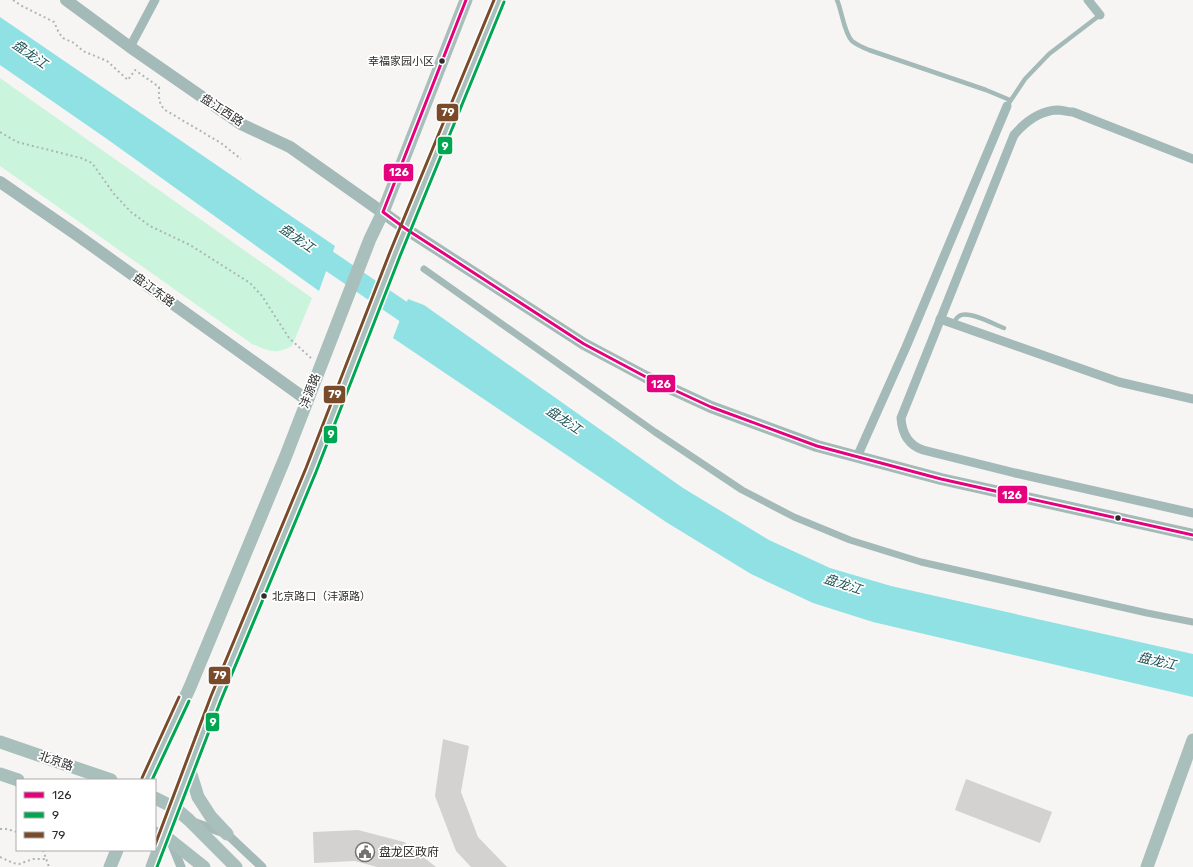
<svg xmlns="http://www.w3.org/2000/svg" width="1193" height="867" viewBox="0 0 1193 867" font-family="Rubik,'Noto Sans SC',sans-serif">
<rect width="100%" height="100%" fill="#f7f5f3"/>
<path fill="#caf4dc" d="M0,78L312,298L292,346C275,355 269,351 252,344L0,166Z"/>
<g fill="#8fe1e4">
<polygon points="0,17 335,246 319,291 107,139 0,65"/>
<polygon points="408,299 424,305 683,488 769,540 830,568 891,586 1193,654 1193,697 873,622 813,603 751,574 666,522 393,338"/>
</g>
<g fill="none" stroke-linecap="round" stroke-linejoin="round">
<polyline stroke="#8fe1e4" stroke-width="20" points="307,246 426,327"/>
</g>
<g fill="#d3d2d0">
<polygon points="443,739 469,746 461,792 478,837 507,867 471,867 456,851 435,796"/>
<polygon points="966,779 1052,812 1040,843 955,810"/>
<polygon points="358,830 404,842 436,867 377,867 355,861 314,863 313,832"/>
</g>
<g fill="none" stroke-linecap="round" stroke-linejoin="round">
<g stroke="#aab7b6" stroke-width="2" stroke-dasharray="2 3" stroke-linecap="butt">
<path d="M13,0L22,6L54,22L59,33L63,38L74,43L83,51L107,61L128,80L135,70L159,87C159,97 158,103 165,110L221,143L241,159"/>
<polyline points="0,132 17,142 81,158 92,163 114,194 131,212 150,226 190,245 250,283 262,296 289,338 311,358"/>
<polyline points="0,829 6,829 17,832"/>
<polyline points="43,850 49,867"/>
<polyline points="0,857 13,863 19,864 33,859 46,859"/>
</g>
<g stroke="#a4bab8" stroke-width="4.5">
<path d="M837,0C842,11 844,33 852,41C857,45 864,48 869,50L986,90L1010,100"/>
<polyline points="1009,103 1025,79 1049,54 1100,15"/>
<path d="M953,324C955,321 956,318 959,316C969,310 993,324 1004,328"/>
</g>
<polyline stroke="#a4bab8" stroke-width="7" points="424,269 655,432 742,490 794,517 850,540 921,562 1147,613 1193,622"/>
<g stroke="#a4bab8" stroke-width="9">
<polyline points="1088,0 1100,15"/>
<polyline points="130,47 155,0"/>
<path d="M1193,159L1073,112C1068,112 1063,110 1057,110C1039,111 1025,122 1014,135L901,418C902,433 908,445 923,450L1015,473L1193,513"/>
<polyline points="940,319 1119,382 1193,399"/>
<polyline points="857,457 906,347 1007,106"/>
<polyline points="193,822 227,834 262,867"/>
<polyline points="171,842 181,867"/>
</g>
<g stroke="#a4bab8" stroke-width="12">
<polyline points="66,0 130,47 241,124 290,147 406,229 584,344 646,377 711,407 817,446 941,479 1193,535"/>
<polyline points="0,182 77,235 307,400"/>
</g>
<g stroke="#a9bfbc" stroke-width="13">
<polyline points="0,742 111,780"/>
<polyline points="189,768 198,797 211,817 227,834"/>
<polyline points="0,774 18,780"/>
<polyline points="147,780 190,687 285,458 370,239 383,212 466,0"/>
<polyline points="155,798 175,808 189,820 236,867"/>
<polyline points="155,833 170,840 204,867"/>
<polyline points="110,867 117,850"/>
<polyline points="152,867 216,698 311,470 395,254 499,0"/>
<polyline points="1147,867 1193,740"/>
</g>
<defs>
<polyline id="bus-1" points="466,0 383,212 406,229 584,344 646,377 711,407 817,446 941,479 1193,535"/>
<g id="bus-2">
<polyline points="152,780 189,701"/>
<polyline points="157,867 221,700 316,472 400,256 504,2"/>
</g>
<g id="bus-3">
<polyline points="142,778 179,697"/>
<polyline points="155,845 211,696 306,468 390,252 494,0"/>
</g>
</defs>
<use href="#bus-1" stroke="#fff" stroke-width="6"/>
<use href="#bus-2" stroke="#fff" stroke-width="6"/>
<use href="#bus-3" stroke="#fff" stroke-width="6"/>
<use href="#bus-1" stroke="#e5007d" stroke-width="3"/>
<use href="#bus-2" stroke="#00a651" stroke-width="3"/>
<use href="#bus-3" stroke="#7a4b2a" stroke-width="3"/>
</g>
<defs>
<symbol id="civic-ring" viewBox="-11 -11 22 22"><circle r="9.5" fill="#fff" stroke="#747271" stroke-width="1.5"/><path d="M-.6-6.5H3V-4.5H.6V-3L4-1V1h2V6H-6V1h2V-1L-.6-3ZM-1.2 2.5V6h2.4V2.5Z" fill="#747271"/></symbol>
</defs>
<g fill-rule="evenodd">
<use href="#civic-ring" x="354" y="841" width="22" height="22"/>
</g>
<g fill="#2d2c2b" stroke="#fff" stroke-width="1.5">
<circle cx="442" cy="61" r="3.5"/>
<circle cx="1118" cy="518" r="3.5"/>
<circle cx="264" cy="596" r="3.5"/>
</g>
<g text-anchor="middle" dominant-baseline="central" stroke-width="3.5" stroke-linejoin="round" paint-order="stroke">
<g font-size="11" fill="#2d2c2b" stroke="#fff" text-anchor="end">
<text x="434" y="61">幸福家园小区</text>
<text x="272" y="596" text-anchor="start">北京路口（沣源路）</text>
</g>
<g font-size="12" fill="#2d2c2b" stroke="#fff">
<text transform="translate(222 110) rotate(33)">盘江西路</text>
<text transform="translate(154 290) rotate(36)">盘江东路</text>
<text transform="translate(310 391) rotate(-69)">沣源路</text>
<text transform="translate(56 761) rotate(19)">北京路</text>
</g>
<g font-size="12" fill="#2d2c2b" stroke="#fff" text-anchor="start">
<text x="379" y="852">盘龙区政府</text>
</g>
<g font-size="13" font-style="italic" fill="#1d5153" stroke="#fff">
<text transform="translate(30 54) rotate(35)">盘龙江</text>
<text transform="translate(297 238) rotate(35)">盘龙江</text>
<text transform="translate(564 420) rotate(34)">盘龙江</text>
<text transform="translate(843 584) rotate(18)">盘龙江</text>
<text transform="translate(1157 661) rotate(13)">盘龙江</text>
</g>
</g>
<g stroke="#fff" stroke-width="1.5">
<rect x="436" y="103" width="23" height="19" rx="4" fill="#7a4b2a"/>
<rect x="437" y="136" width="16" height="19" rx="4" fill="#00a651"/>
<rect x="383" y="163" width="31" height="19" rx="4" fill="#e5007d"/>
<rect x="646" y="374" width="30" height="19" rx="4" fill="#e5007d"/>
<rect x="323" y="385" width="23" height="19" rx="4" fill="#7a4b2a"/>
<rect x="323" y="425" width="15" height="19" rx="4" fill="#00a651"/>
<rect x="997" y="485" width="31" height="19" rx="4" fill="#e5007d"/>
<rect x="208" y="666" width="23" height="19" rx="4" fill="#7a4b2a"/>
<rect x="205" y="712" width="15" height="20" rx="4" fill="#00a651"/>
</g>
<g font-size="11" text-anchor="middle" font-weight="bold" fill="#fff">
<text x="448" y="116">79</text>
<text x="445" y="150">9</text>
<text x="399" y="176">126</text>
<text x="661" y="388">126</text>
<text x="335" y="398">79</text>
<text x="331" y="438">9</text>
<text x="1012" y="499">126</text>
<text x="220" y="679">79</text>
<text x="213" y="726">9</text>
</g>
<rect x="16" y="779" width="140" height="72" fill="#ffffff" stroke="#ababaa"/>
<rect x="24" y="792" width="20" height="6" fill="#e5007d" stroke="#ababaa"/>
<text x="52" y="799" font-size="12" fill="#2d2c2b">126</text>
<rect x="24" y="812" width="20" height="6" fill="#00a651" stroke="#ababaa"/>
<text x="52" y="819" font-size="12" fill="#2d2c2b">9</text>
<rect x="24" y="832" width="20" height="6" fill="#7a4b2a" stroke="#ababaa"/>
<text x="52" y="839" font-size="12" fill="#2d2c2b">79</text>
</svg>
